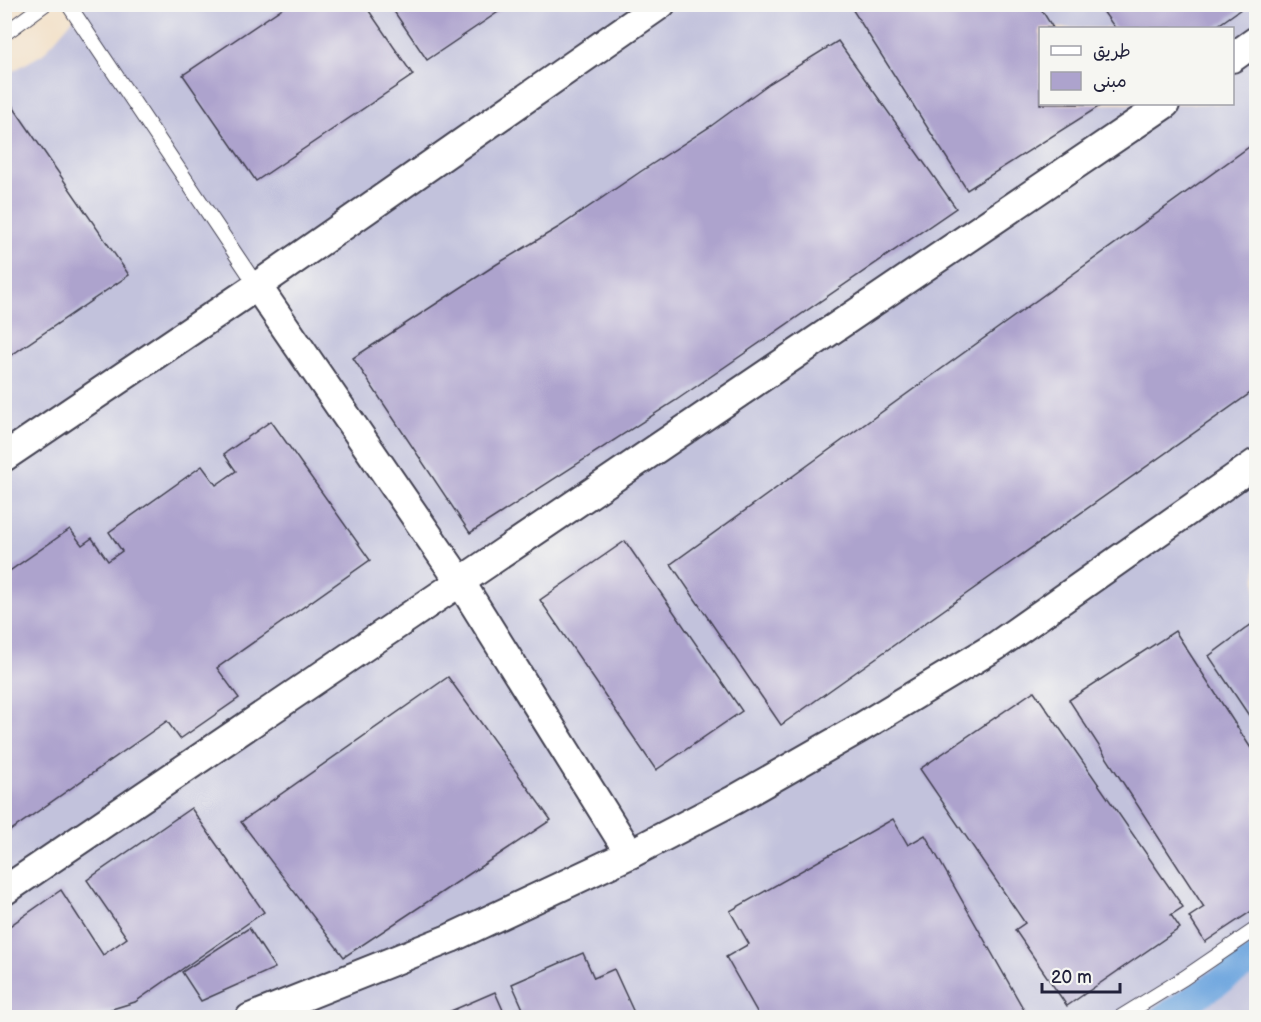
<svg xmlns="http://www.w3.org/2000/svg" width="1261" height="1022" viewBox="0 0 1261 1022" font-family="'Balsamiq Sans','Playpen Sans Arabic',sans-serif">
<rect width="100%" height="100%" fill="#f6f6f2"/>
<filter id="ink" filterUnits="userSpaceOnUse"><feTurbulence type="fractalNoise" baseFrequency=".0167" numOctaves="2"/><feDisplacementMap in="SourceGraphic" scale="12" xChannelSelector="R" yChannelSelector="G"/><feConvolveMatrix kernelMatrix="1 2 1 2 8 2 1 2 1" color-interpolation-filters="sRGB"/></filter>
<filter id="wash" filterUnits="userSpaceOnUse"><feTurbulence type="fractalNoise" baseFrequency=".008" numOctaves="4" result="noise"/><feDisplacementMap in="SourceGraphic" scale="24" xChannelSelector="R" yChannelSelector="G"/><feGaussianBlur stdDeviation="1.35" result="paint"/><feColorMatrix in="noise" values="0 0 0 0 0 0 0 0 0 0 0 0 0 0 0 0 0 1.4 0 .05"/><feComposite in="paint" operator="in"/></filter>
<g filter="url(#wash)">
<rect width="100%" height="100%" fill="#f3e1c9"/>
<path fill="#c2c2dc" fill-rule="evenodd" d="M85,5H1256V1017H5L4,76L43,54ZM1040,28H1232V104H1040Z"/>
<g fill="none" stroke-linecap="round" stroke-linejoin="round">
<polyline stroke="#71a7df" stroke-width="27" points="1163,1018 1256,958"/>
</g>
<g id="blocks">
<g fill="#ada3cd">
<polygon points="389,4 510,4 427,60"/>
<polygon points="849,4 1038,4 1053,28 1040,28 1040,104 1103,104 967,190"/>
<polygon points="1098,4 1248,4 1214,28 1115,28"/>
<polygon points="287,5 365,5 413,75 256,181 183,75"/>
<polygon points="838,41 956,208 675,401 470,533 353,358 497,264 559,227 640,172 711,126 770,83"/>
<polygon points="7,98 129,275 4,360 4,100"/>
<polygon points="1256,142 1256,389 781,725 671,564"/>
<polygon points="271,421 370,560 217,668 239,698 180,739 167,721 4,835 4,575 70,529 82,545 92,538 108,561 122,551 109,532 202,466 216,485 236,471 224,454"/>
<polygon points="625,541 742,711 656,770 540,600"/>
<polygon points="1256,621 1256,726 1209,656"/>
<polygon points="1175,631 1256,756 1256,908 1205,942 1189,917 1204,907 1069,700"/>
<polygon points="448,677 551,820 344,957 241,822"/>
<polygon points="1034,691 1183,907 1171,915 1180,928 1067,1006 1015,930 1025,923 920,769"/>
<polygon points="191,808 264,912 135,1002 86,1017 4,1017 4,930 61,890 103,955 127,938 87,880"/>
<polygon points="893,819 908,845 925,835 1028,1017 760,1017 726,957 749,944 730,911"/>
<polygon points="249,928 275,968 201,1001 182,972"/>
<polygon points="583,953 594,978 614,969 636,1017 437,1017 495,992 506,1017 523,1009 512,984"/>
</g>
</g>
</g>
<g filter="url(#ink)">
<use href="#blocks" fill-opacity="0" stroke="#413f50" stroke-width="1.5"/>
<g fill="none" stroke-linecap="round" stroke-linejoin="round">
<defs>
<g id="service">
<polyline points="68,4 257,286"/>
<polyline points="4,34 45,4"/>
<polyline points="1119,1018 1184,978 1256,929"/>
</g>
<g id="minor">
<polyline points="1232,58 1256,41"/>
<polyline points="257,286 461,583 630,854"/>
<polyline points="4,457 257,286 661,4"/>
<polyline points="4,891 1165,104"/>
<polyline points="250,1018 451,938 630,854 734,800 860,728 996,646 1256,463"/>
</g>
</defs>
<use href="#service" stroke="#413f50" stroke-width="16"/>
<use href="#minor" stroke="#413f50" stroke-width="32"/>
<use href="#service" stroke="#fff" stroke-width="14"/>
<use href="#minor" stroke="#fff" stroke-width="28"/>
</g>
</g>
<rect width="1261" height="1022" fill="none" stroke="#f6f6f2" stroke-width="24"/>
<rect x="1039" y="27" width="195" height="78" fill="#f6f6f2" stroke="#a1a1a9" stroke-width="1.5"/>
<rect x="1051" y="46" width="30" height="9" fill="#ffffff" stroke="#a1a1a9" stroke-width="1.5"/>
<text x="1093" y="57" font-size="18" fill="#22223b">طريق</text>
<rect x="1051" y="72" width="30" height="18" fill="#ada3cd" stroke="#a1a1a9" stroke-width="1.5"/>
<text x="1093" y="87" font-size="18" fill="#22223b">مبنى</text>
<path d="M1042 983v9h78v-9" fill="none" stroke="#22223b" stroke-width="3"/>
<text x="1051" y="983" font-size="18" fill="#22223b" stroke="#f6f6f2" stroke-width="4.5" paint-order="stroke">20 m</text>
</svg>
